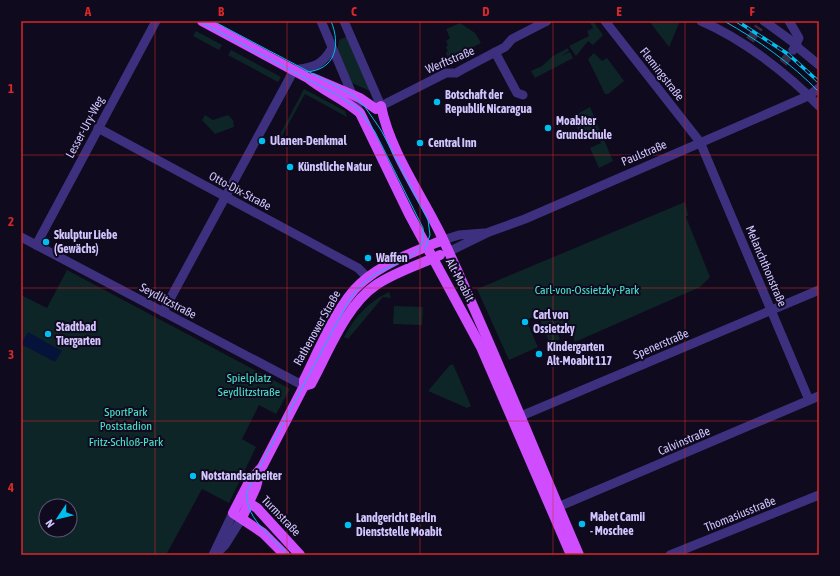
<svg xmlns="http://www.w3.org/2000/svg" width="840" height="576" viewBox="0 0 840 576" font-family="'Asap Condensed',sans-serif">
<rect width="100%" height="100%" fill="#0f0a1d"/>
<g fill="#0d2527" fill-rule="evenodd">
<polygon points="589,21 593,21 603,35 593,45 588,41 576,56 569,46 589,36 587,31 593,28"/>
<polygon points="649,21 680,21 669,47"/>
<polygon points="460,23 475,33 481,43 442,64 440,61 447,56 446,52 448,51 446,47 448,45 446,41 450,38 446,29"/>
<polygon points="196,31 222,45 219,50 193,36"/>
<polygon points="348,36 372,92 350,82 337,52 339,40"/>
<polygon points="568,48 569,51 562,56 570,52 573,58 535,78 531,71 542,66 553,56"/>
<polygon points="231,50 281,77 278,82 228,55"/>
<polygon points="594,53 602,61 607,58 624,81 608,94 605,94 588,59"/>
<polygon points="304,89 345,111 347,117 305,94 279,141 277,140"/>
<polygon points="590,107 613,161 599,168 590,148 601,143 598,136 595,138 593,135 583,140 572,117"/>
<polygon points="205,115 213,120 228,115 233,120 234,127 215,134 202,120"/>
<polygon points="685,202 688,215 686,217 710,277 700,287 575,342 570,329 558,334 560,339 550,344 538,315 526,320 538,347 509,360 477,289"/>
<path d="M67,270L290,389L276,414L259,405L242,439L256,447L229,503L202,489L166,555H21V295L47,308ZM46,506H70V530H46Z"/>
<path d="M389,292L391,298L383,297L348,339L344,337C355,317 368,302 389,292Z"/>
<polygon points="394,306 423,307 422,325 393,324"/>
<polygon points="453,364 471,406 467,408 428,391 450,365"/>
</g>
<polygon fill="#05133a" points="28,332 62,351 55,362 21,344"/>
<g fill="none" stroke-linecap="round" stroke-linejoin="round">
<g stroke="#362f4a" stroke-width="9" stroke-dasharray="9 4.5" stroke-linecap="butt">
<polyline points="750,40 759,27"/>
<polyline points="783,63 793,50"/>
</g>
<g stroke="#3d317f" stroke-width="9">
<polyline points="321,21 360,113"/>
<polyline points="344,21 381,106 446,73 456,73 463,69 505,47 512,39 547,21"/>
<polyline points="605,21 700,142 809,400"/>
<path d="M701,21C743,39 788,74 819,106"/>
<polyline points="764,21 797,45"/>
<polyline points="789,21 799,38 793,50"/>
<polyline points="796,46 819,65"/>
<polyline points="495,52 517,93 523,95"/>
<polyline points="98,128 358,268 368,278"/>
<polyline points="21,237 304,386"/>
<polyline points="443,240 459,235 484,233"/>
<polyline points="36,245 156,21"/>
<polyline points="448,252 489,232 525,219 808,96 819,88"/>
<path d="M163,312L294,70C313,67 322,66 332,48"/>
<polyline points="514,419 819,290"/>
<polyline points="558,507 819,396"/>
<polyline points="213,555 233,513"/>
<polyline points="215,555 225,545 242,518"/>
<polyline points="670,555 819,495"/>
</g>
<g stroke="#d04cff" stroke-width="10">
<path d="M202,21L308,78C324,91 344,99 360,113L409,214L481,347L571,555"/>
<path d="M313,78L360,98L376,109L381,106C390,151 421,194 441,235C490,340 533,448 579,555"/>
<path d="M304,386L311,384C328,353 346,305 376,285C395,272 419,265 440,255"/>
<polyline points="241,498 257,508 300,555"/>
<polyline points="242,518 256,487 260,471"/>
<path d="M285,555L263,533L233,513L249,482L262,467L304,386V380C318,352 338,303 361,283C383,263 416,251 443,240"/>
</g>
<g stroke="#00bef0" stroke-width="1">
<path d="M199,21L339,96L359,110L375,132L423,228C428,258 394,262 374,275C363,282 355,291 348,302L248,489C241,515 272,537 288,555"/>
<polyline points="213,21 353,95 365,107 381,130 428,220 430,235 425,249"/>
<path d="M724,21C758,40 791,63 819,92"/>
<path d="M306,72C336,70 341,45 331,21"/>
</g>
<defs>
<polyline id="rail" points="737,21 788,54 819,82"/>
</defs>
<use href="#rail" stroke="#00bef0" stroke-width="3.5"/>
<use href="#rail" stroke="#0f0a1d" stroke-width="2" stroke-dasharray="6" stroke-linecap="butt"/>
</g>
<path fill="none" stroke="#d62828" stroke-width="1" stroke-opacity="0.55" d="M155,21V555M287,21V555M420,21V555M553,21V555M685,21V555M21,155H819M21,288H819M21,421H819"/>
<g fill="#00bef0" stroke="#0f0a1d" stroke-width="1.5">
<circle cx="437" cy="102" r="4"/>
<circle cx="548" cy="128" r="4"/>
<circle cx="262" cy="141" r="4"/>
<circle cx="420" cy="143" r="4"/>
<circle cx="290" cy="167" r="4"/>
<circle cx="46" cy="242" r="4"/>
<circle cx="368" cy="258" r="4"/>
<circle cx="525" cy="322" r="4"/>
<circle cx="48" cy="334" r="4"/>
<circle cx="539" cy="354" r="4"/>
<circle cx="193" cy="476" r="4"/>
<circle cx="582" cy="524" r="4"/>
<circle cx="348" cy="525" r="4"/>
</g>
<g text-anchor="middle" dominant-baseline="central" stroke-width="4" stroke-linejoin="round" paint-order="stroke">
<g font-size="12" fill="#d2c5ff" stroke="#0f0a1d">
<text transform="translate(450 60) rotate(-23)">Werftstraße</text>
<text transform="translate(662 74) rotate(52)">Flemingstraße</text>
<text transform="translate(85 127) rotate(-62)">Lesser-Ury-Weg</text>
<text transform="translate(644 153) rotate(-23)">Paulstraße</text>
<text transform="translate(240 191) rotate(28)">Otto-Dix-Straße</text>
<text transform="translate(766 266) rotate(67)">Melanchthonstraße</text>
<text transform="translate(460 280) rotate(62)">Alt-Moabit</text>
<text transform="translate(168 301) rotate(28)">Seydlitzstraße</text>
<text transform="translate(317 328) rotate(-61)">Rathenower Straße</text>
<text transform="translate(661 344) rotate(-23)">Spenerstraße</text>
<text transform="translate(684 441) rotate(-23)">Calvinstraße</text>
<text transform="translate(740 514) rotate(-22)">Thomasiusstraße</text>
<text transform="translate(281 516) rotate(46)">Turmstraße</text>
</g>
<g font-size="12" font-weight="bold" fill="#d2c5ff" stroke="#0f0a1d" text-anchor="start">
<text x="445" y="95">Botschaft der<tspan x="445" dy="14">Republik Nicaragua</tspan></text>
<text x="556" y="121">Moabiter<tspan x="556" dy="14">Grundschule</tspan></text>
<text x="270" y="141">Ulanen-Denkmal</text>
<text x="428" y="143">Central Inn</text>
<text x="298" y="167">Künstliche Natur</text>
<text x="54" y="235">Skulptur Liebe<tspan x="54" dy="14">(Gewächs)</tspan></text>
<text x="376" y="258">Waffen</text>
<text x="533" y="315">Carl von<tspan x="533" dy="14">Ossietzky</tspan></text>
<text x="56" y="327">Stadtbad<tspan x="56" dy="14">Tiergarten</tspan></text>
<text x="547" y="347">Kindergarten<tspan x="547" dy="14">Alt-Moabit 117</tspan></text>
<text x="201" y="476">Notstandsarbeiter</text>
<text x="590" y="517">Mabet Camii<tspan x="590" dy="14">- Moschee</tspan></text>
<text x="356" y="518">Landgericht Berlin<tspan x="356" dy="14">Dienststelle Moabit</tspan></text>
</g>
<g font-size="12" fill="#4ae6d0" stroke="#0f0a1d">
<text x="587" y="290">Carl-von-Ossietzky-Park</text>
<text x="249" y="378">Spielplatz<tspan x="249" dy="14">Seydlitzstraße</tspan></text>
<text x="126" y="412">SportPark<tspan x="126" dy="14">Poststadion</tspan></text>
<text x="126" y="442">Fritz-Schloß-Park</text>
</g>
</g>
<rect width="840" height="576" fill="none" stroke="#0f0a1d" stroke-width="44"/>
<g transform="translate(58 518) rotate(235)"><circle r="19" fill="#0f0a1d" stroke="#5d5577"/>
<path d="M0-3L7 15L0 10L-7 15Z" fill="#00bef0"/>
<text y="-6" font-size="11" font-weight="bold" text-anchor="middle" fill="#d2c5ff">N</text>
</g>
<rect x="22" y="22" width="796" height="532" fill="none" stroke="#d62828" stroke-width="1.5"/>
<g font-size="13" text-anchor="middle" font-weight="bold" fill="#d62828">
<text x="88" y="16">A</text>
<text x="221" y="16">B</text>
<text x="354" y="16">C</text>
<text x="486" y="16">D</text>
<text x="619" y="16">E</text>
<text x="752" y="16">F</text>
<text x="11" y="93">1</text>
<text x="11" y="226">2</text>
<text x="11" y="359">3</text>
<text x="11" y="492">4</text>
</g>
</svg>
